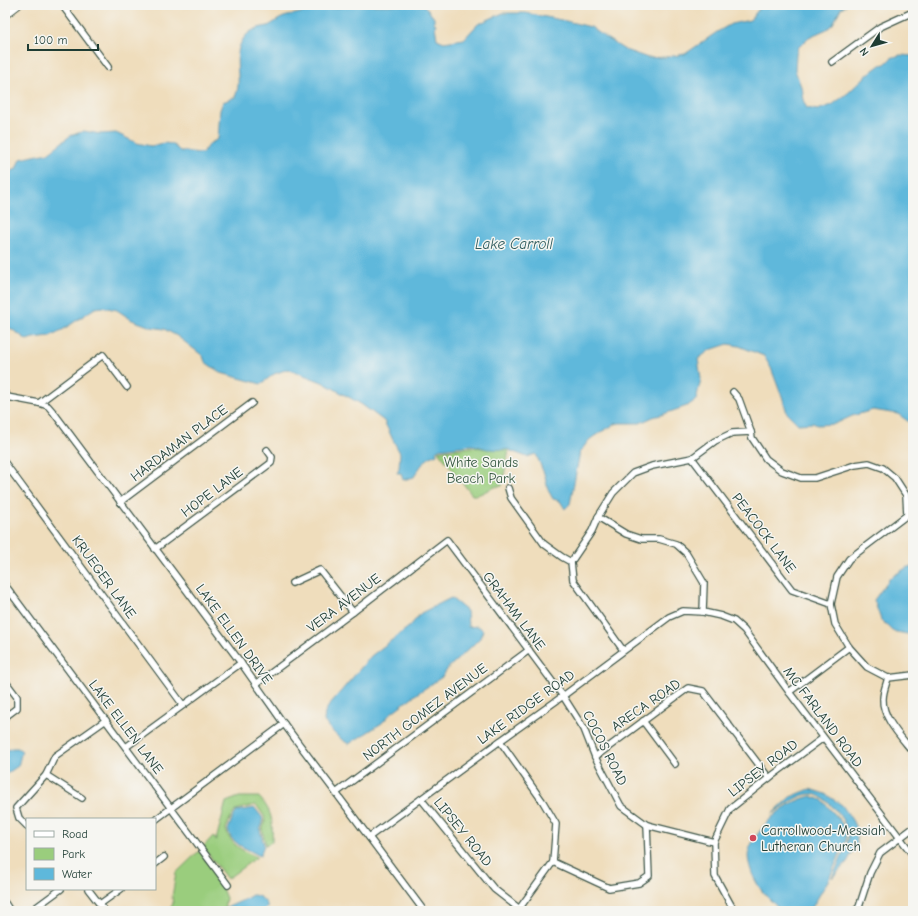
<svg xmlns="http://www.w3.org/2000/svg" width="918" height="916" viewBox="0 0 918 916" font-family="'Comic Neue',sans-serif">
<rect width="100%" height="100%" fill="#f6f6f2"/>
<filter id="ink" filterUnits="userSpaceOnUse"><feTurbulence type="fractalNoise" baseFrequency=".025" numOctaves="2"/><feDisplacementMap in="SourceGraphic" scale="8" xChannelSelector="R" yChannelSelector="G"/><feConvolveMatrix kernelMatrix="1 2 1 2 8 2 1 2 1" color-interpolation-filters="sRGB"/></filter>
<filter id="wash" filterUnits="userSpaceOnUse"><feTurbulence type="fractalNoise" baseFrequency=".012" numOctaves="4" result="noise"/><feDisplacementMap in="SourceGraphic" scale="16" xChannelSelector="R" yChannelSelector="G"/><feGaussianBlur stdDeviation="0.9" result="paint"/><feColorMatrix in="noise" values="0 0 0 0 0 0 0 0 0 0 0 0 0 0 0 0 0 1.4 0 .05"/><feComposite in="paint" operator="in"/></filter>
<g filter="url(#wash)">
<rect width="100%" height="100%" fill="#efddbc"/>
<g fill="#9acd7d" stroke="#5c8558">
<path d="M471,447L509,450L502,486C500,487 497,486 495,487C487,489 481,496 472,495L438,451Z"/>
<path d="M239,797H259C273,812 273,822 272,841L266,846L262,830L265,822L264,816L257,806L255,805L236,810L230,819L226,829C229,844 244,852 257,857L227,879L203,847L213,836L216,840L226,802Z"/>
<polygon points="199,851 223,883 222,884 223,891 226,898 224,910 222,911 168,911 173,904 172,897 176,873"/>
</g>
<g fill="#5eb8db" stroke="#3e7a88">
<path d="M346,5H424L434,18V23L436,24L435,26L437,39L444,42L464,39L478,24L503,13H526L566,21L591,27L606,38L625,50L648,58L666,57L685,54L717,32L731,24L750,20L762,5H847L841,8L833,24L827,29L809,37L798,48L796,54L795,70L803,92C801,97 804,103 807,108L817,110L832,105L848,93L868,74L880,65L885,64L891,58L900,55L913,56V425L898,414L873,410L852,416L835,424L817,425L813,423L798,424L787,413L782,396L780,392L771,368L764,356L739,346L728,344L710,350L698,359L701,379L696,400L687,406L661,415L653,417L640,423H619L615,424L596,435L589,440L580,452L570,504L565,509L560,501L553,499L548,490L545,476L536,454L527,457L511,451V450L487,449L477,446L471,445L439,449L436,451L437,454C426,457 419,468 414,477L403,480L401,473H397L399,468L400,453L394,442L384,421L361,404L322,382L288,369L274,374L261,384L221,373L205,362L203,356L177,336L164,329L151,327L132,320L117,310L103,307L95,308L64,329L50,336L33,338L27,340L10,328H5V174L16,169L20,159L48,153L70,136L84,131L100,134L116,133L137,143L151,146L164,143L172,144L180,151L202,153L209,144L218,139L220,110L223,102L235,97C242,83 235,67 238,52C240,42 246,32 256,29C260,27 264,27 268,26C274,23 278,19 284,17C303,11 323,9 342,7Z"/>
<polygon points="913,566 913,632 907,634 892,631 881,620 874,600 890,578 906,568"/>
<path d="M451,598L467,611L468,627L478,626L483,630L480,638L472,646L449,667L442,677L415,695L391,713L382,723L349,744C338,738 331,731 324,721L325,712L330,704L371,656L410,626L421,613Z"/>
<polygon points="12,748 18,748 22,751 18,766 5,775 5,751"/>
<path d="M810,789L825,794L842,805L852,820L856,828L857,844L847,862L832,878L846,846C848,841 849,838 848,833C846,820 826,795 812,794C799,793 781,808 771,815L790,797Z"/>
<path d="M811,796L822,800L839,819L845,829L846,835V840L829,879L810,911H781C775,904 767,898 762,891C756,883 751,873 749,863C746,852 751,844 757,835C770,816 789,801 811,796Z"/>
<polygon points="255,808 262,817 263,823 260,830 264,845 260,856 239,845 231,838 228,830 232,819 237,811"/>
<path d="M252,895C260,895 265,900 268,907L261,911H222C231,904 243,902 252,895Z"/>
</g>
</g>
<g filter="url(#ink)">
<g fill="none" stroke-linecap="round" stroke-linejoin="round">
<defs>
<g id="minor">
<polyline points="62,5 108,67"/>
<polyline points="832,62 880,27 913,12"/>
<polyline points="733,392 739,399 751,432"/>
<polyline points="7,397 39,403 48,406 54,413 241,663 284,724 336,793 424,911"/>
<polyline points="39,403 103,355 127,387"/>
<polyline points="692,458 792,590 831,604"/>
<polyline points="5,463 183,705"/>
<polyline points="508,488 511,498 544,544 562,557 571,562"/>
<polyline points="120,502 252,403"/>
<polyline points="598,517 626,534 641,539 659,539 676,544 686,553 704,583 703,612"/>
<polyline points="155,549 271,463 272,457 267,450"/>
<polyline points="292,583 320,570 353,612"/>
<polyline points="5,585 228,885"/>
<polyline points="623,650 573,580 571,562 592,531 598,517 613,493 633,473 652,466 692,458 715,441 732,433 751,432 752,438 766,459 782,471 801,478 815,478 855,465 869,463 883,468 895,478 906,495 907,515 849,559 837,577 831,604 835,624 849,647 867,667 888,678 913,675"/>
<path d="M888,678C886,685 883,692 883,699C882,718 902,738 913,752"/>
<polyline points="5,681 17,697 17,708 5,717"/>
<polyline points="256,684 353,612 447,540 563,696 584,729 595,757 621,806 647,825 714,842"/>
<polyline points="789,692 849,647"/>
<polyline points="643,721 675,764"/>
<polyline points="500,741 543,802 556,824 553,862 519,909 516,911"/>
<polyline points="126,747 241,663"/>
<polyline points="595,757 688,688 703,691 769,778"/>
<polyline points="46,775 82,798"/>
<polyline points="336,793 529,650"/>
<polyline points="421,799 494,889 522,911"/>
<polyline points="155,820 284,724"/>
<polyline points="27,826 19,818 16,808 46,775 55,756 106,720"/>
<polyline points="369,837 500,741 563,696 669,617 683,611 703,612 721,616 734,621 744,630 789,692 913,855"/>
<polyline points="553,862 609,888 639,883 649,876 647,825"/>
<polyline points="155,864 164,857"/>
<polyline points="88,889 105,911"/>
<polyline points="5,903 10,911"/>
<polyline points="100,904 121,889"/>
<polyline points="31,911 61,889"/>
<polyline points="735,911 731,905 715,876 714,842 730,809 769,778 823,738"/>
<polyline points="855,911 859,907 870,873 880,853 913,828"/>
</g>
<g id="major">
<polyline points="5,15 18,5"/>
<polyline points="5,394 7,397 5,399"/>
</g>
</defs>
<use href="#minor" stroke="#3e5548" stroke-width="8"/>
<use href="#major" stroke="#3e5548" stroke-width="9"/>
<use href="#minor" stroke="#fff" stroke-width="5.5"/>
<use href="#major" stroke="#fff" stroke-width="7"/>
</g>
</g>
<circle fill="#d1495b" stroke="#f6f6f2" stroke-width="1.5" cx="753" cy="838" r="4"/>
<g text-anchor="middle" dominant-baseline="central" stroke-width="3" stroke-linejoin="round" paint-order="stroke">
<g font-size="14" fill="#1f3d34" stroke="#f6f6f2">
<text transform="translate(179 443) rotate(-37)">HARDAMAN PLACE</text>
<text transform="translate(212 492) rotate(-37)">HOPE LANE</text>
<text transform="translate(764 533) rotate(53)">PEACOCK LANE</text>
<text transform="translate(104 577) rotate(54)">KRUEGER LANE</text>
<text transform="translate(344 603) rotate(-37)">VERA AVENUE</text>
<text transform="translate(514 611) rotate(53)">GRAHAM LANE</text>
<text transform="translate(234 634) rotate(54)">LAKE ELLEN DRIVE</text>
<text transform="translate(646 705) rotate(-35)">ARECA ROAD</text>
<text transform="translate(526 707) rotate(-36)">LAKE RIDGE ROAD</text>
<text transform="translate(425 712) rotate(-37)">NORTH GOMEZ AVENUE</text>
<text transform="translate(823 717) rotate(53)">MC FARLAND ROAD</text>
<text transform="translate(126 727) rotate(53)">LAKE ELLEN LANE</text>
<text transform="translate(605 748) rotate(63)">COCOS ROAD</text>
<text transform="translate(763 768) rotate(-38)">LIPSEY ROAD</text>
<text transform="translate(463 832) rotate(51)">LIPSEY ROAD</text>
</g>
<g font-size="14" fill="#385a43" stroke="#f6f6f2">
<text x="481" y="462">White Sands<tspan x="481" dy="16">Beach Park</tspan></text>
</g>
<g font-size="14" fill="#1f3d34" stroke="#f6f6f2" text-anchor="start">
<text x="761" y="830">Carrollwood-Messiah<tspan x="761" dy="16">Lutheran Church</tspan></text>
</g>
<g font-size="15" font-style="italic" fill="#2f5c5e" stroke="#f6f6f2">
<text x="514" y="244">Lake Carroll</text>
</g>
</g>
<rect width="918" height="916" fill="none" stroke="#f6f6f2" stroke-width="20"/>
<rect x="26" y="818" width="130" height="72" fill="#f6f6f2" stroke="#a0aca6"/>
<rect x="34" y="831" width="20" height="6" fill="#ffffff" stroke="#a0aca6"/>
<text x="62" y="838" font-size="12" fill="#1f3d34">Road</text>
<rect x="34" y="848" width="20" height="12" fill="#9acd7d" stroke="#a0aca6"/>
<text x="62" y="858" font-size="12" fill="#1f3d34">Park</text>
<rect x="34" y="868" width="20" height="12" fill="#5eb8db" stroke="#a0aca6"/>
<text x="62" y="878" font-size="12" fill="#1f3d34">Water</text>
<g transform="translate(872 46) rotate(233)" stroke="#f6f6f2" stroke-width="3" paint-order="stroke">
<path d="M0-3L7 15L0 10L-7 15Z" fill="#1f3d34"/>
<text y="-6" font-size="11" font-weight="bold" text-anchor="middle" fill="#1f3d34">N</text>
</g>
<path d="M28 44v6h70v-6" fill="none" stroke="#1f3d34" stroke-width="2"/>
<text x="34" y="44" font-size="12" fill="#1f3d34" stroke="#f6f6f2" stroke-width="3" paint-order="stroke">100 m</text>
</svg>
